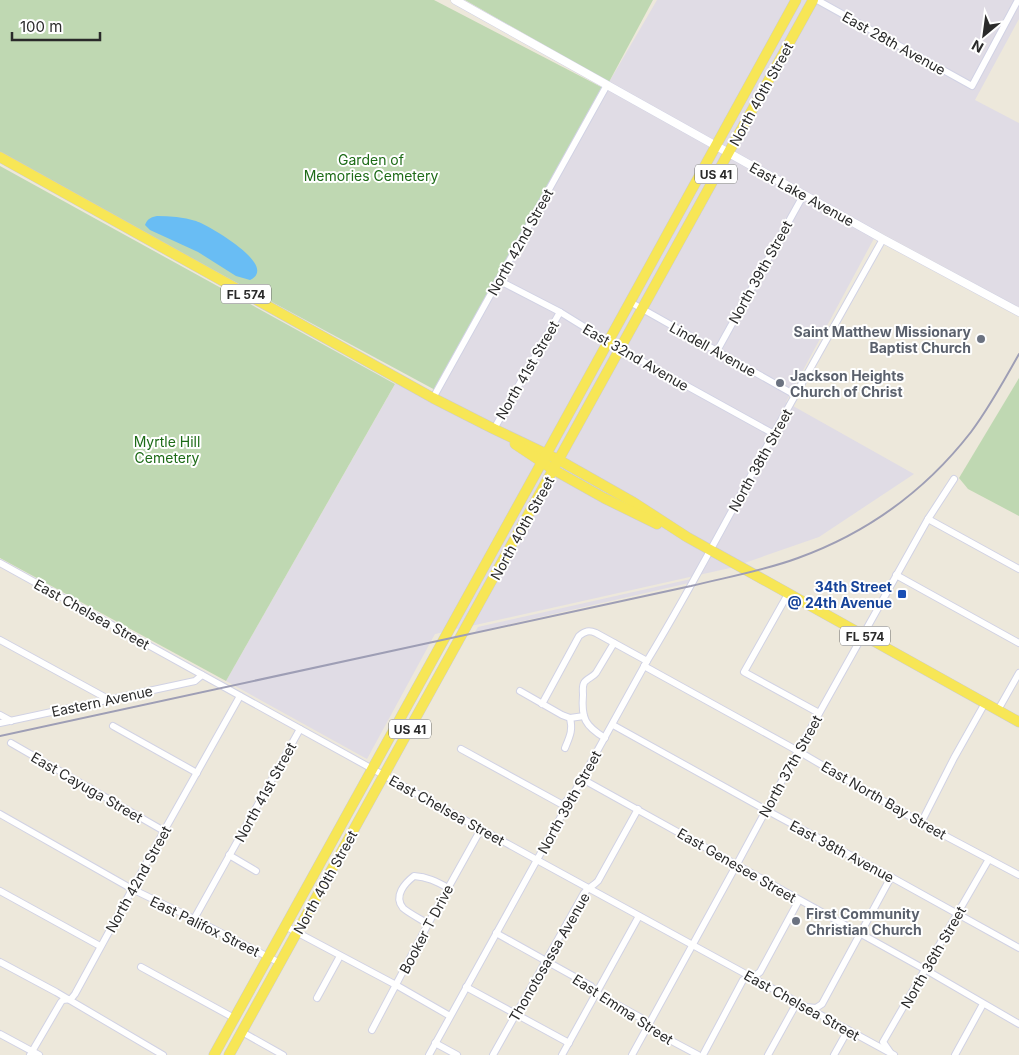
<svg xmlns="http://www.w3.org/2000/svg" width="1019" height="1055" viewBox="0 0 1019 1055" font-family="Inter,sans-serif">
<rect width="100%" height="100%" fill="#ede8db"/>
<g fill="#e0dce5">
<polygon points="657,0 1019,0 1019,19 975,100 1019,123 1019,307 878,231 786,402 914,474 819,537 730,568 435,634 367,759 226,681 398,379 433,398 605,89"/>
<polygon points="691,579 689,583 475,632 478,627"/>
</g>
<g fill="#bfd8b2">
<polygon points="0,0 434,0 605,89 437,391 200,263 0,153"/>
<polygon points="465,0 653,0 609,82"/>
<polygon points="0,166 395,384 226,681 0,558"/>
<polygon points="1019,378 1019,516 968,489 959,478"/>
</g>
<path fill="#69bdf4" d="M157,216C170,216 183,217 196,221C208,225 280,266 250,280L236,276L198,252L150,230L145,225C147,219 151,217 157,216Z"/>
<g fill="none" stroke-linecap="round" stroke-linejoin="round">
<defs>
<g id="minor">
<polyline points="817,0 972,86 1018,0"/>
<polyline points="498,280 560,312 620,349 774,434"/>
<polyline points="630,302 795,395"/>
<polyline points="717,351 804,194"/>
<polyline points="433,398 607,85"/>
<polyline points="494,429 560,312"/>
<polyline points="928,519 1019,569"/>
<polyline points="0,563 537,860 894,1055"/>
<polyline points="896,575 1019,643"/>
<polyline points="788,594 744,672 819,713"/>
<polyline points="0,640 108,699"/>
<polyline points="644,666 798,751 921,823 1019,875"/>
<polyline points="520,691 562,715 570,718 584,716"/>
<path d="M542,704L579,636C585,631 589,630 596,633L647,661"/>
<polyline points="998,710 1019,673"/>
<polyline points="0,715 11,721"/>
<polyline points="0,723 195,681 202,675"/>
<polyline points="613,725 766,810 891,877 1019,948"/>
<polyline points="113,726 197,773"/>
<path d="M605,738C585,726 581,718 583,695C583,691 582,687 584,683C586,679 593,677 596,673L614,643"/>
<polyline points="11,743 164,831"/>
<path d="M565,748C570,736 573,730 570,718"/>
<polyline points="461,749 563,805 568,799"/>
<polyline points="581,784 584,780 926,970 1019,1024"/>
<polyline points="0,814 132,889 194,919 280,963"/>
<polyline points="921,823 954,758 985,703"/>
<polyline points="229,855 256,871"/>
<polyline points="0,891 100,946"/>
<polyline points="194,919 300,729"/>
<path d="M428,924C422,920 407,912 403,908C393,896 405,883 414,876C427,877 436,881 448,888"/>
<polyline points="285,926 396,985 450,1016"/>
<polyline points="496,933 591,986 596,993 643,1019 645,1021 647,1027 653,1031 698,1055"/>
<polyline points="0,962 56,992 163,1055"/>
<polyline points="141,967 234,1018"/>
<polyline points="466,987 569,1043"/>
<polyline points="317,998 340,956"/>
<polyline points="372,1030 428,924 481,829"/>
<polyline points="242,1032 283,1055"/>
<polyline points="0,1034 39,1055"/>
<polyline points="435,1043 457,1055"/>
<polyline points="890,1052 883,1042 989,859"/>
<polyline points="30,1055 61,1002 63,1000 71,999 75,994 164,831 240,696"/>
<path d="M429,1055L647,661C692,587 732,510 774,433C810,368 847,304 883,239"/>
<path d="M493,1055L584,893C588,888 593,886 598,881L638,809"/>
<polyline points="562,1055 639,916"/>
<polyline points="632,1055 737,864 798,751 928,519 954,479"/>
<polyline points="703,1055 743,980 756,975 760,972 799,900"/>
<polyline points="768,1055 794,1008 797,1006 816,1008 822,1004 891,877"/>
<polyline points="834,1055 848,1030"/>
<polyline points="955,1055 983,1004"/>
</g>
<polyline id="tertiary" points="455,0 883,239 1019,312"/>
<g id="primary">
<polyline points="0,157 433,398 494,429 559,460 633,502 687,537 1019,722"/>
<polyline points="515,444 554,470 604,498 657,524"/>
<polyline points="214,1055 542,462 796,0"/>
<polyline points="229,1055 813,0"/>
</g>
</defs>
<use href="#minor" stroke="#d1d2e4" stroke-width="8"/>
<use href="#tertiary" stroke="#d1d2e4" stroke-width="9"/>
<use href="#primary" stroke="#ccc" stroke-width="11"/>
<use href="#minor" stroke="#fff" stroke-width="6"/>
<use href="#tertiary" stroke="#fff" stroke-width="8"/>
<use href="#primary" stroke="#f7e656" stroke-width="10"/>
<path stroke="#9e9eb5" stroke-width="2" d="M0,736L691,586C727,577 763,571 798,558C867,533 926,490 971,432C989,408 1004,381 1019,354"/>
</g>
<g fill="#6b7280" stroke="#fff" stroke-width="2">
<circle cx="981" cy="339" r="5"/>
<circle cx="780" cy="383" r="5"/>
<circle cx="796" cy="921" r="5"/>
</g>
<rect fill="#1a4fb4" stroke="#fff" stroke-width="2" x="897" y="589" width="10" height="10" rx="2.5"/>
<g text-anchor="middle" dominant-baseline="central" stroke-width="4" stroke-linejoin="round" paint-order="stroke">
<g fill="#fff" stroke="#6a6a6a" stroke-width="1">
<rect x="695" y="164.5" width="42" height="19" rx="4"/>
<rect x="221" y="284.5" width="50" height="19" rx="4"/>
<rect x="840" y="626.5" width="50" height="19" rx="4"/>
<rect x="389" y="719.5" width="42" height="19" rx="4"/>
</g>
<g font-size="12" font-weight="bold" fill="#2a2a2a">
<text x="716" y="174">US 41</text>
<text x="246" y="294">FL 574</text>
<text x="865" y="636">FL 574</text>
<text x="410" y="729">US 41</text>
</g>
<g font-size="14" fill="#2a2a2a" stroke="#fff">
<text transform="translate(894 43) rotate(29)">East 28th Avenue</text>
<text transform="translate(761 94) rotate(-61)">North 40th Street</text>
<text transform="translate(802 194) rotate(29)">East Lake Avenue</text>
<text transform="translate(520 242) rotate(-61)">North 42nd Street</text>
<text transform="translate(760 272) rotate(-61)">North 39th Street</text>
<text transform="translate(713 349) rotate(29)">Lindell Avenue</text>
<text transform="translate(636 357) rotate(30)">East 32nd Avenue</text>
<text transform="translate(527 370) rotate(-60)">North 41st Street</text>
<text transform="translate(760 460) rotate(-61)">North 38th Street</text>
<text transform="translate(522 528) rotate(-61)">North 40th Street</text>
<text transform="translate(92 614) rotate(29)">East Chelsea Street</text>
<text transform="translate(102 701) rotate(-12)">Eastern Avenue</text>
<text transform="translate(790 766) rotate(-61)">North 37th Street</text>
<text transform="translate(87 787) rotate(30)">East Cayuga Street</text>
<text transform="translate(265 792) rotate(-61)">North 41st Street</text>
<text transform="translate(884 800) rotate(30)">East North Bay Street</text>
<text transform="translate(569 802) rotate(-61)">North 39th Street</text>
<text transform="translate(447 810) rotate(29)">East Chelsea Street</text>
<text transform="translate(842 851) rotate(28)">East 38th Avenue</text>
<text transform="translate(737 865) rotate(30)">East Genesee Street</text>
<text transform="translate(138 879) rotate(-61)">North 42nd Street</text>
<text transform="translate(325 882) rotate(-61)">North 40th Street</text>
<text transform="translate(205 926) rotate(26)">East Palifox Street</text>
<text transform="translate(426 929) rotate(-62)">Booker T Drive</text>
<text transform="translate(549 957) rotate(-60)">Thonotosassa Avenue</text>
<text transform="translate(933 957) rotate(-60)">North 36th Street</text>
<text transform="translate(802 1005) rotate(29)">East Chelsea Street</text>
<text transform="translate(623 1009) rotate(33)">East Emma Street</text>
</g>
<g font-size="14" fill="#1d6b17" stroke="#fff">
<text x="371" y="159">Garden of<tspan x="371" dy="16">Memories Cemetery</tspan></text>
<text x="167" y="441">Myrtle Hill<tspan x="167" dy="16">Cemetery</tspan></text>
</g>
<g font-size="14" font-weight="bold" fill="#5b616d" stroke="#fff" text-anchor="start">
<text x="971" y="331" text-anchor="end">Saint Matthew Missionary<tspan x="971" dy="16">Baptist Church</tspan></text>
<text x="790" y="375">Jackson Heights<tspan x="790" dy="16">Church of Christ</tspan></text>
<text x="806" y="913">First Community<tspan x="806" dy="16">Christian Church</tspan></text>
</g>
<g font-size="14" font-weight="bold" fill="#164399" stroke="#fff" text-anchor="end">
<text x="892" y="586">34th Street<tspan x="892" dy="16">@ 24th Avenue</tspan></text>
</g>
</g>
<g transform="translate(984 35) rotate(209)" stroke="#ffffff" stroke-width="4" paint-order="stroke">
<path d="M0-4L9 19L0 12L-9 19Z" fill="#2a2a2a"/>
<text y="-8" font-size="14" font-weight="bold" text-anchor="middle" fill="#2a2a2a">N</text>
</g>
<path d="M12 32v8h88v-8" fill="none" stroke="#2a2a2a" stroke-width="2.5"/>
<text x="20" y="32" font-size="15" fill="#2a2a2a" stroke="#ffffff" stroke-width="4" paint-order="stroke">100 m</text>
</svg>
